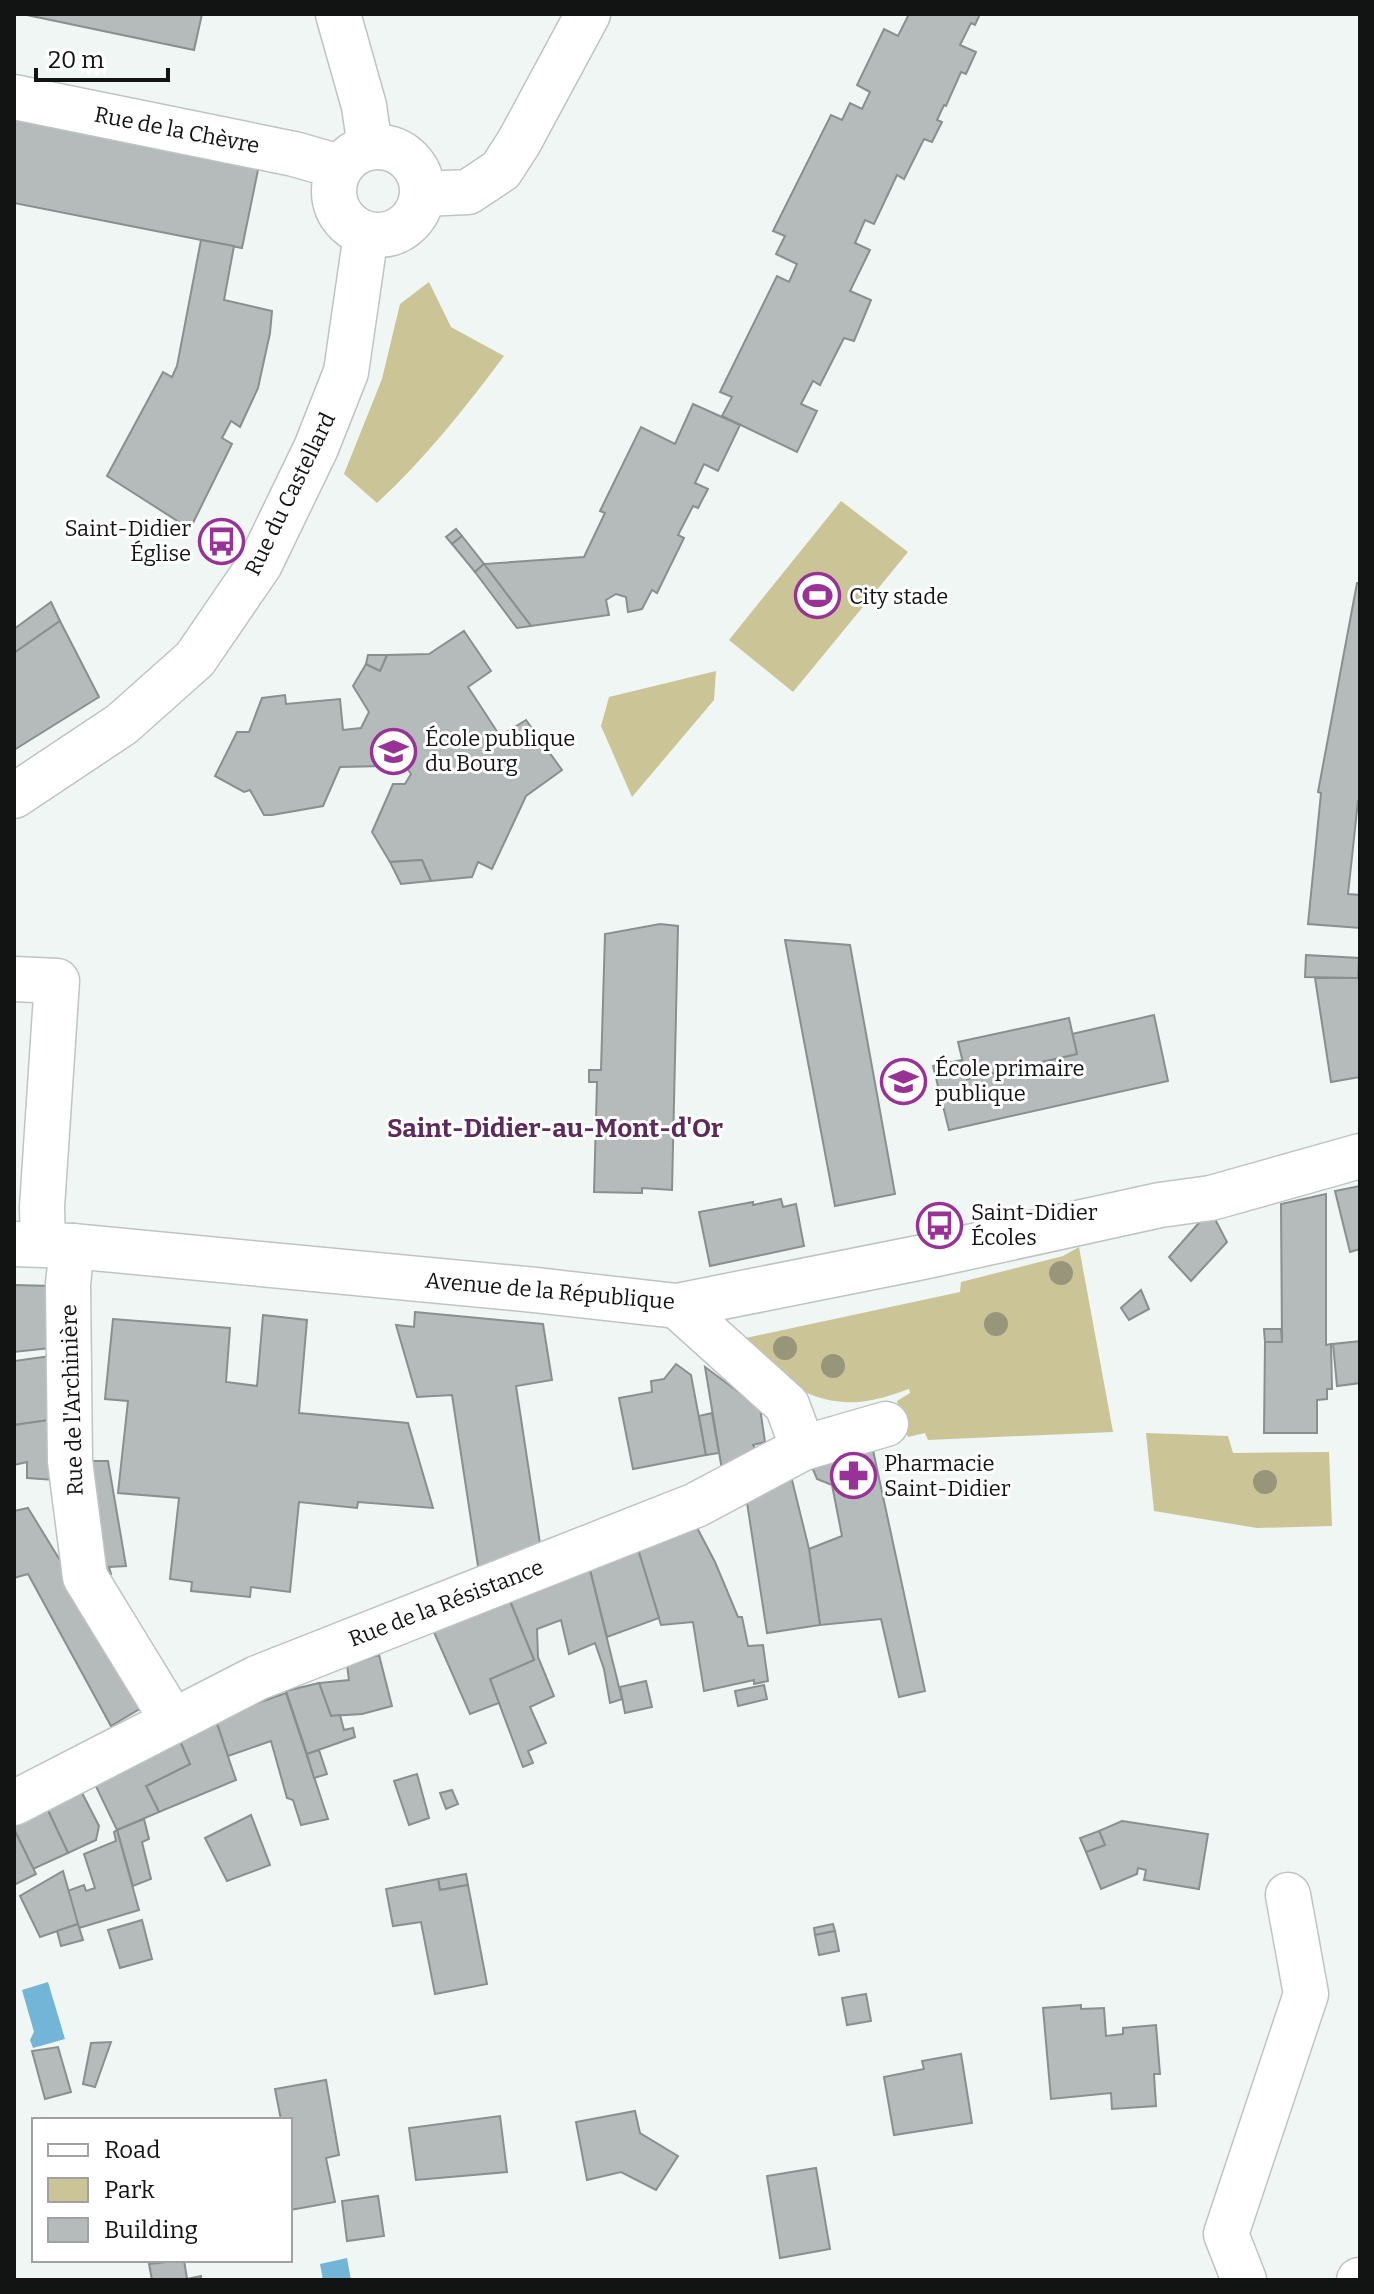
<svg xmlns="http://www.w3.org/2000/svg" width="1374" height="2294" viewBox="0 0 1374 2294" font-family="Bitter,serif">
<rect width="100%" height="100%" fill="#f0f6f3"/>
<g fill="#cbc497">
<path d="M429,282L451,327L504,356C465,408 425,459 377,503L344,474L382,379L400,304Z"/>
<polygon points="841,501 908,552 793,692 729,640"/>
<polygon points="716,671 714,700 632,797 601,726 609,697"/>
<path d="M1079,1247L1113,1432L928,1440L925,1433L908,1437L897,1401L910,1393L909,1389C897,1393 884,1398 872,1400C812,1412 775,1374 732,1341L960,1292L961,1282L1063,1256Z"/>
<polygon points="1146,1433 1228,1436 1233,1453 1329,1452 1332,1526 1257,1528 1154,1511"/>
</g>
<g fill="#73b5d6">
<polygon points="48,1982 65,2039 33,2048 30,2040 34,2032 22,1990"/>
<polygon points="347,2258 351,2280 323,2280 320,2264"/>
</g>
<g fill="#b5bbbb" stroke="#898f8f" stroke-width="2">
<polygon points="22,14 202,14 194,50"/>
<polygon points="909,14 980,14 975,25 971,23 960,45 976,52 966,74 961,72 946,106 944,105 937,120 942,122 932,142 924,139 904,179 897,175 874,224 865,220 855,243 870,250 850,291 871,300 854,341 844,338 820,385 813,381 801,404 817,411 797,452 722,416 732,397 720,392 777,276 789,282 797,264 776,254 785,236 773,231 831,115 842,120 850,103 862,109 870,92 857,85 884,29 898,36"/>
<polygon points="14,115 259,165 242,248 14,203"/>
<polygon points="201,240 234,246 224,300 272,311 270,333 258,388 240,427 231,421 222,438 232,444 190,529 107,476 163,372 172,377 177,366"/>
<polygon points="693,404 740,425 718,471 704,464 695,483 708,489 698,508 693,506 678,535 684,538 657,593 652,590 642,609 628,612 626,597 616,594 606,600 609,615 531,626 484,564 584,557 605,513 600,511 641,427 675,444"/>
<polygon points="456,529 462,536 452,544 446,537"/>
<polygon points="462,536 484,564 475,572 452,544"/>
<polygon points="484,564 531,626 517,628 475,572"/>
<polygon points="1357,583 1360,583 1360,801 1358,801 1348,894 1360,895 1360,928 1308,924 1321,793 1318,792"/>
<polygon points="51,602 60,621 14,653 14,629"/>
<polygon points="60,621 99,697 14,750 14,653"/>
<polygon points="464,631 491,671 468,687 500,736 526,720 562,770 526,796 492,869 478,862 472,877 431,881 422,860 390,862 372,832 393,784 405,784 411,774 401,759 388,760 385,766 340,767 323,806 272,815 264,815 250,790 244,792 215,776 237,732 249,732 262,698 285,695 286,704 340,699 343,730 361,728 369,712 353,686 366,664 380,671 387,655 429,654"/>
<polygon points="368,655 387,655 380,671 366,664"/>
<polygon points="422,860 431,881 401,884 390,862"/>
<polygon points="660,924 678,926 672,1190 642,1188 642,1193 594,1192 597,1082 589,1082 589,1070 601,1070 605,934"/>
<polygon points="785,940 850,945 895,1194 835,1206"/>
<polygon points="1306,955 1359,958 1358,978 1305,977"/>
<polygon points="1315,978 1360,978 1360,1077 1331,1082"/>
<polygon points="1154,1015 1168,1081 949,1130 933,1066 962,1060 967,1079 1077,1054 1072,1034"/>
<polygon points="1069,1018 1077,1054 967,1079 958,1042"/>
<polygon points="1360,1186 1360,1249 1350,1252 1335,1191"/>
<polygon points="1326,1194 1326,1345 1331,1344 1332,1389 1327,1389 1327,1399 1317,1400 1317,1433 1264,1433 1265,1342 1282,1342 1281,1204"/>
<polygon points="781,1199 783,1207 796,1204 804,1246 710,1266 699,1212 753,1202 753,1205"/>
<polygon points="1205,1216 1215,1219 1227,1242 1191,1281 1169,1257"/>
<polygon points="14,1285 52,1286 50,1348 14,1352"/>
<polygon points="1141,1290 1149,1309 1129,1320 1121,1308"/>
<polygon points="415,1312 543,1324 552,1380 516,1386 541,1550 480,1579 452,1395 417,1397 396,1325 414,1327"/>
<polygon points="263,1315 307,1320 299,1413 408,1423 433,1508 358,1502 357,1508 299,1502 290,1592 251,1587 250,1597 191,1591 192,1582 170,1579 179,1498 118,1493 128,1401 105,1399 113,1319 230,1328 226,1382 257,1386"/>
<polygon points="1264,1329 1281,1329 1282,1342 1265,1342"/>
<polygon points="1360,1341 1360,1383 1337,1386 1333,1344"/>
<polygon points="51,1356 56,1419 14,1425 14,1361"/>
<polygon points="676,1364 691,1375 706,1455 633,1469 619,1398 652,1392 651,1381 664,1379"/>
<polygon points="705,1367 760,1408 765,1442 753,1445 759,1455 722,1470"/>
<polygon points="712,1413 719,1453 706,1455 699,1416"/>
<polygon points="56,1419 55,1480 27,1478 27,1462 14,1465 14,1425"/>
<polygon points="871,1441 925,1691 899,1697 881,1619 820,1625 809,1549 842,1536 832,1485 817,1479 812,1467"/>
<polygon points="94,1461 108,1461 126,1566 109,1567 111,1574 101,1575 80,1462"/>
<polygon points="791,1476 809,1549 820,1625 767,1633 746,1496"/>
<polygon points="28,1508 148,1704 111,1726 28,1574 14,1578 14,1511"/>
<polygon points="693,1520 715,1562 738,1617 742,1617 748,1646 763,1645 768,1681 754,1684 754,1680 704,1691 693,1622 661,1625 637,1546"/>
<polygon points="637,1546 659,1618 607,1637 589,1566"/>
<polygon points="589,1566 622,1699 610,1703 604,1669 595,1643 569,1654 561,1620 537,1629 538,1657 554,1696 530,1707 546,1743 528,1751 533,1763 523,1767 490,1679 534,1660 508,1596"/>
<polygon points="508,1596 534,1660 490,1679 499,1703 470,1714 433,1630"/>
<polygon points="379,1655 392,1706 362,1714 331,1716 319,1683 349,1680 347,1665"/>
<polygon points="646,1681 652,1707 625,1713 620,1687"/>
<polygon points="319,1683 331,1716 340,1715 344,1730 353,1728 355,1737 307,1754 286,1691"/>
<polygon points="764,1685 767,1699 738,1706 735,1691"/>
<polygon points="286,1693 328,1819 301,1825 293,1800 287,1798 271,1741 228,1756 215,1718"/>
<polygon points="215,1718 236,1780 159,1812 146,1786 190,1764 176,1732"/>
<polygon points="176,1732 190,1764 146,1786 159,1812 117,1830 92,1778"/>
<polygon points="319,1750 327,1774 314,1778 307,1754"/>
<polygon points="417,1774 429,1818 409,1825 394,1781"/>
<polygon points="78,1785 99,1826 96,1840 68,1853 45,1804"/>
<polygon points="452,1790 458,1804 446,1809 440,1793"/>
<polygon points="45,1804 68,1853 33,1869 14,1829 14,1820"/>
<polygon points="251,1815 270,1865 227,1881 205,1838"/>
<polygon points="144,1819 149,1839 142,1842 151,1879 133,1886 117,1830"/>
<polygon points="1122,1821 1208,1834 1199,1889 1144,1880 1146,1870 1138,1868 1137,1874 1101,1889 1086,1852 1105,1845 1099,1831"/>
<polygon points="14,1829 36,1874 14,1885"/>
<polygon points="117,1830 139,1910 79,1928 67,1891 84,1885 86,1891 95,1888 84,1854 116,1841 114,1832"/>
<polygon points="1099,1831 1105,1845 1086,1852 1080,1838"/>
<polygon points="63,1871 78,1924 40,1937 20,1896"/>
<polygon points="466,1874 468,1885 440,1890 438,1879"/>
<polygon points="438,1879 440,1890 468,1885 487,1984 435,1994 421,1922 393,1926 386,1889"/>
<polygon points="142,1920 152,1959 120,1968 108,1930"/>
<polygon points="78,1924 83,1940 61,1946 57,1931"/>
<polygon points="833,1924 835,1931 815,1935 814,1928"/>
<polygon points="835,1931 839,1951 819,1955 815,1935"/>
<polygon points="866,1994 871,2021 847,2025 842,1998"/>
<polygon points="1081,2005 1081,2009 1104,2008 1106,2036 1123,2034 1123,2028 1156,2025 1160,2074 1154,2074 1156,2106 1112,2109 1111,2093 1051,2099 1043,2008"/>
<polygon points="111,2042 95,2087 83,2084 91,2043"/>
<polygon points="58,2047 71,2092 45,2099 32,2051"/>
<polygon points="961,2054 972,2123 894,2135 884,2077 924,2069 922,2061"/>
<polygon points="326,2080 339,2155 326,2158 335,2202 290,2210 290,2120 281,2120 275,2089"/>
<polygon points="635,2111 640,2133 678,2156 656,2190 621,2172 587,2180 576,2122"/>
<polygon points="500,2116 507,2172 416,2180 409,2128"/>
<polygon points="816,2168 830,2249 780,2258 767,2176"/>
<polygon points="378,2196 384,2236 347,2241 342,2201"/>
<polygon points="184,2260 187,2279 201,2276 201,2280 152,2280 149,2264"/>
</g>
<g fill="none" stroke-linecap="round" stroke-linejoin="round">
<defs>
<g id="minor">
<polyline points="338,14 364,106 370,147"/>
<polyline points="14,97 294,154 340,167"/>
<circle cx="378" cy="191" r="44"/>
<polyline points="423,194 468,192 501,170 519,142 588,14"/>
<polyline points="14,796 122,724 195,659 260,564 316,448 346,372 366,234"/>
<polyline points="14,979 57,981 42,1207 43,1244"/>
<polyline points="72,1246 68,1284 70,1461 85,1577 173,1721"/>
<polyline points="677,1306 787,1405 803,1448"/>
<polyline points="14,1803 257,1678 696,1505 803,1448 886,1424"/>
<polyline points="1244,2280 1226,2234 1306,1994 1288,1895"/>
<polyline points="1359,2280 1360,2280"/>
</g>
<polyline id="major" points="14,1244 72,1246 535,1290 677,1306 923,1257 1160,1205 1211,1198 1360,1156"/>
</defs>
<use href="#minor" stroke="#bfc4c2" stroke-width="47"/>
<use href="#major" stroke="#bfc4c2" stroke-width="47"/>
<use href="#minor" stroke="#fff" stroke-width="44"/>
<use href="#major" stroke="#fff" stroke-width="44"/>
</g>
<g fill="#97967a">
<circle cx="1061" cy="1273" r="12"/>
<circle cx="996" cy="1324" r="12"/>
<circle cx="785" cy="1348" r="12"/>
<circle cx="833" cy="1366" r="12"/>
<circle cx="1265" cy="1482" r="12"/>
</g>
<defs>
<symbol id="bus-ring" viewBox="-11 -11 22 22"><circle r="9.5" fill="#fff" stroke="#983296" stroke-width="1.5"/><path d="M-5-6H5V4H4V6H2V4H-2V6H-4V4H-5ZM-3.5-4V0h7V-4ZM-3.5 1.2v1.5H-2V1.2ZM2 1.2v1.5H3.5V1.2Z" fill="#983296"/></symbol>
<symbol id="stadium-ring" viewBox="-11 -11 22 22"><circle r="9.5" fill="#fff" stroke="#983296" stroke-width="1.5"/><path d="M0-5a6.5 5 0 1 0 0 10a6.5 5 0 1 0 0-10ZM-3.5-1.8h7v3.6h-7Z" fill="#983296"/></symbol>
<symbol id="school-ring" viewBox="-11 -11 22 22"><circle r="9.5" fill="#fff" stroke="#983296" stroke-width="1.5"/><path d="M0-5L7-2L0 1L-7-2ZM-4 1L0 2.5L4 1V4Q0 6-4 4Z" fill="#983296"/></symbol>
<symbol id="pharmacy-ring" viewBox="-11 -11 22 22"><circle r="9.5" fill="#fff" stroke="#983296" stroke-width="1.5"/><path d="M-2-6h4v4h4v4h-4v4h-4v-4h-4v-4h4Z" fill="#983296"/></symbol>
</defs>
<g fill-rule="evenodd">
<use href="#bus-ring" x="196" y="516" width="51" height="51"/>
<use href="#stadium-ring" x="792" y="570" width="51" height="51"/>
<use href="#school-ring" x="368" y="726" width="51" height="51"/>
<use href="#school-ring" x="878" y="1056" width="51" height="51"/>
<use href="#bus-ring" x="914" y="1200" width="51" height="51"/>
<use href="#pharmacy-ring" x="828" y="1450" width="51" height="51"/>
</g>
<g text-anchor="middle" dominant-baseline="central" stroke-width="6" stroke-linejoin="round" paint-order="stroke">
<g font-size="22" fill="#121413" stroke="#fff">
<text transform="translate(177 130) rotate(11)">Rue de la Chèvre</text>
<text transform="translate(290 494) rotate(-64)">Rue du Castellard</text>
<text transform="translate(550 1291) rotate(5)">Avenue de la République</text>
<text transform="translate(72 1400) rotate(-92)">Rue de l'Archinière</text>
<text transform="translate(446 1603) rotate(-21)">Rue de la Résistance</text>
</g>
<g font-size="22" fill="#121413" stroke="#fff" text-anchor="start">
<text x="191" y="528" text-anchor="end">Saint-Didier<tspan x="191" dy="25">Église</tspan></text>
<text x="849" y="596">City stade</text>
<text x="425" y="738">École publique<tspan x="425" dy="25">du Bourg</tspan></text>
<text x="935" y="1068">École primaire<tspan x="935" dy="25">publique</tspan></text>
<text x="971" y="1212">Saint-Didier<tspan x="971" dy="25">Écoles</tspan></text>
<text x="884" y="1463">Pharmacie<tspan x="884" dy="25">Saint-Didier</tspan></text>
</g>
<g font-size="26" font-weight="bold" fill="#5c2a5b" stroke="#fff">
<text x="555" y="1128">Saint-Didier-au-Mont-d'Or</text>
</g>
</g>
<rect width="1374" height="2294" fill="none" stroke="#121413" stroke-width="32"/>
<rect x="32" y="2118" width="260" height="144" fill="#ffffff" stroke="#a0a1a1" stroke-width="2"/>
<rect x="48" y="2144" width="40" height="12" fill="#ffffff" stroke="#a0a1a1" stroke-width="2"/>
<text x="104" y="2158" font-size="24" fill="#121413">Road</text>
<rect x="48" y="2178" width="40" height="24" fill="#cbc497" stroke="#a0a1a1" stroke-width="2"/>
<text x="104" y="2198" font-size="24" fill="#121413">Park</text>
<rect x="48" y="2218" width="40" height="24" fill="#b5bbbb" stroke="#a0a1a1" stroke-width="2"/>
<text x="104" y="2238" font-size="24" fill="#121413">Building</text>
<path d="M36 68v12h132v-12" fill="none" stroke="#121413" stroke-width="4"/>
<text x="48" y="68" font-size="24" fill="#121413" stroke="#ffffff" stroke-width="6" paint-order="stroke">20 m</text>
</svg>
